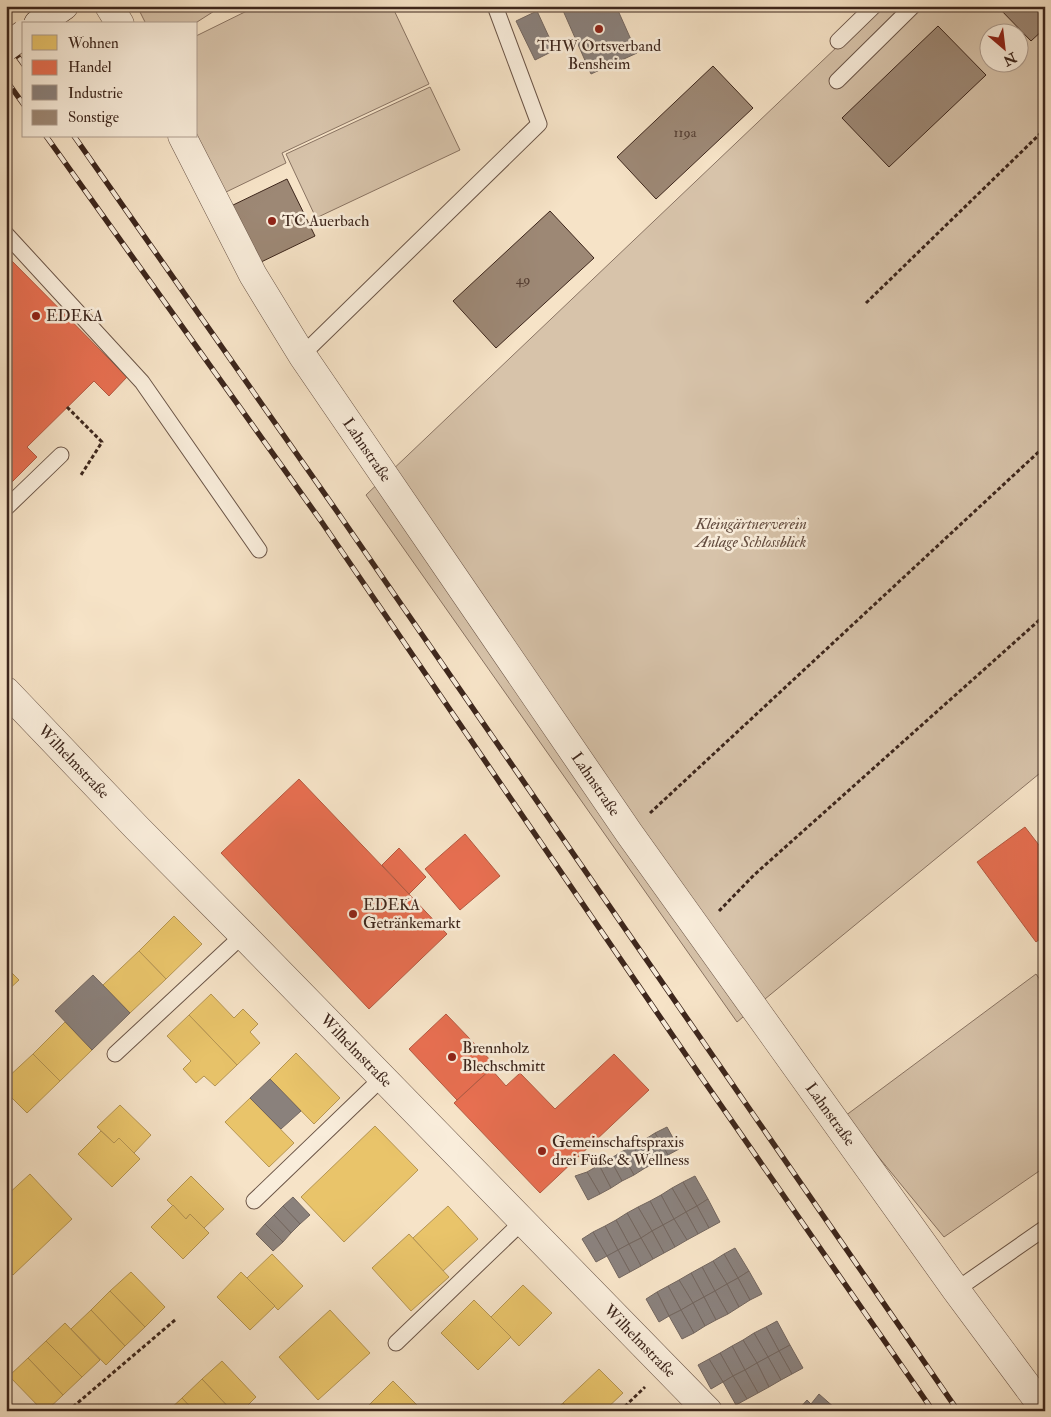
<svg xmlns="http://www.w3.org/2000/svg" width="1051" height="1417" viewBox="0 0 1051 1417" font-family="'IM FELL Double Pica',serif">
<rect width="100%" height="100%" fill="#f6e3c7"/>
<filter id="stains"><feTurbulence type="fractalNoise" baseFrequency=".004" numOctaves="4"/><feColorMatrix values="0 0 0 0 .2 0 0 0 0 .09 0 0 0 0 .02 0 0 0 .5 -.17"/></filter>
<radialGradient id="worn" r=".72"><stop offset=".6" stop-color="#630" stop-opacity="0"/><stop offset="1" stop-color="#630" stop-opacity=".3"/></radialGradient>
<g fill="#d7c3aa" stroke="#8a7463" fill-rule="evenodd">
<polygon points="137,6 222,6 194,24 146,24"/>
<polygon points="257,6 392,6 429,84 282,153 286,163 224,193 196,134 196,36"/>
<path d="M880,6H1045V769L737,1022L366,495ZM988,32H1018V62H988Z"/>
<polygon points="430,87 460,150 316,218 286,154"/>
<polygon points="1036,974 1045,987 1045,1167 944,1237 845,1116"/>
</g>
<g fill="#e9c46a" stroke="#b59553">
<polygon points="6,762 11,771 6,773"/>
<polygon points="6,819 11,829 6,831"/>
<polygon points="174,916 202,944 166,979 139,951"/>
<polygon points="139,951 166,979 130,1013 103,985"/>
<polygon points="6,967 19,980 6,992"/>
<polygon points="211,994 234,1018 243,1009 258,1024 250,1032 260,1043 237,1065 189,1015"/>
<polygon points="189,1015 237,1065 215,1086 204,1076 196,1083 183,1069 191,1061 167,1036"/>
<polygon points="65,1022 92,1050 60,1081 33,1054"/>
<polygon points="296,1053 340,1098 314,1124 270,1079"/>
<polygon points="33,1054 60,1081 27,1113 6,1092 6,1079"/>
<polygon points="250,1098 294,1143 269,1167 225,1122"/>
<polygon points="120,1105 151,1135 134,1153 119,1138 114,1143 97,1127"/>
<polygon points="375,1126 418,1170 344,1242 301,1197"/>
<polygon points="101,1131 114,1143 119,1138 140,1159 112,1187 78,1154"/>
<polygon points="30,1174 72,1219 13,1275 6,1268 6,1196"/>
<polygon points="191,1176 224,1209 204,1228 190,1214 186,1219 167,1200"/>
<polygon points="173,1205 186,1219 190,1214 209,1233 183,1259 151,1227"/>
<polygon points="448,1206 478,1239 443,1271 413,1238"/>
<polygon points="409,1234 449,1277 411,1311 372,1268"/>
<polygon points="272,1254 303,1286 278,1310 247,1278"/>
<polygon points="131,1272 165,1307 145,1327 110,1291"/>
<polygon points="241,1272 275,1306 250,1330 217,1297"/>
<polygon points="523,1285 552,1313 519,1346 491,1317"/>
<polygon points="110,1291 145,1327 125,1346 91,1310"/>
<polygon points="474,1300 511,1337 478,1370 441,1333"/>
<polygon points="91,1310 125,1346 106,1365 71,1329"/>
<polygon points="330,1310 370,1353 318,1400 279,1357"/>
<polygon points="65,1323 100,1360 82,1377 46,1341"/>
<polygon points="46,1341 82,1377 63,1395 28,1358"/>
<polygon points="28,1358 63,1395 46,1411 43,1411 9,1376"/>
<polygon points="222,1361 256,1397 242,1411 232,1411 202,1379"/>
<polygon points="599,1369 623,1393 604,1411 570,1411 563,1403"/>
<polygon points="202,1379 232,1411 194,1411 182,1398"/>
<polygon points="393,1381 423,1411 363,1411"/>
<polygon points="182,1398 194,1411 168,1411"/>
<polygon points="563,1403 570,1411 554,1411"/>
</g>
<g fill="#e76f51" stroke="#b45941">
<polygon points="6,255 127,377 109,396 94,381 27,447 37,457 6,488"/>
<polygon points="299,779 447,934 369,1009 221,853"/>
<polygon points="1025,827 1042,849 1045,847 1045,935 1036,942 977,862"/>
<polygon points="465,834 500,876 460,910 425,869"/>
<polygon points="399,848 426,877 409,894 382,865"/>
<polygon points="446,1014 495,1065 457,1100 409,1049"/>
<polygon points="614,1054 649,1090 540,1193 454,1103 491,1069 506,1086 520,1073 555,1109"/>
</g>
<g fill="#8a817c" stroke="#73665f">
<polygon points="561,6 616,6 637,53 591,74"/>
<polygon points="537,11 555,50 535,60 516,21"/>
<polygon points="93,975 130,1013 92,1050 55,1011"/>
<polygon points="270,1079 301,1111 281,1129 250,1098"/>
<polygon points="667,1127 679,1149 668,1155 655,1133"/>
<polygon points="655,1133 668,1155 657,1162 644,1140"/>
<polygon points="644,1140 657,1162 645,1168 633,1146"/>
<polygon points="633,1146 645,1168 634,1175 621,1152"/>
<polygon points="621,1152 634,1175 622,1181 610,1159"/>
<polygon points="610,1159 622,1181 611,1188 599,1165"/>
<polygon points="599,1165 611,1188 600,1194 587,1172"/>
<polygon points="587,1172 600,1194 588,1200 575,1176"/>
<polygon points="695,1176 708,1199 697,1206 683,1182"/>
<polygon points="683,1182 697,1206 686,1212 672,1188"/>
<polygon points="672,1188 686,1212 674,1219 661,1195"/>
<polygon points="661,1195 674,1219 663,1225 650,1201"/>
<polygon points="293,1197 310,1215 300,1224 283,1206"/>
<polygon points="708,1199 720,1222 709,1228 697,1206"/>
<polygon points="650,1201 663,1225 652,1231 638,1207"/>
<polygon points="283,1206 300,1224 291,1233 274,1215"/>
<polygon points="697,1206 709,1228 698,1234 686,1212"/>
<polygon points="638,1207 652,1231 641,1238 627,1213"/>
<polygon points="686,1212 698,1234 687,1240 674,1219"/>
<polygon points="627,1213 641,1238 629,1244 616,1220"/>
<polygon points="274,1215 291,1233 283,1242 265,1224"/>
<polygon points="674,1219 687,1240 675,1247 663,1225"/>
<polygon points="616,1220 629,1244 618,1250 605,1226"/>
<polygon points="265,1224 283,1242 273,1251 256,1234"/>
<polygon points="663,1225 675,1247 664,1253 652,1231"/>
<polygon points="605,1226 618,1250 607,1256 593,1232"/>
<polygon points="652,1231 664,1253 653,1259 641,1238"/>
<polygon points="593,1232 607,1256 596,1262 582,1239"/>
<polygon points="641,1238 653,1259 641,1266 629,1244"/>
<polygon points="629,1244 641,1266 630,1272 618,1250"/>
<polygon points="735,1248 749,1271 738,1278 724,1254"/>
<polygon points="618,1250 630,1272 619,1278 607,1256"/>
<polygon points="724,1254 738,1278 727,1284 713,1261"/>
<polygon points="713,1261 727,1284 715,1291 702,1267"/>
<polygon points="702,1267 715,1291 704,1297 691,1273"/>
<polygon points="749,1271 762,1294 750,1300 738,1278"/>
<polygon points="691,1273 704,1297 693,1303 679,1280"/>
<polygon points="738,1278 750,1300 739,1307 727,1284"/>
<polygon points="679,1280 693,1303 681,1310 668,1286"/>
<polygon points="727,1284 739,1307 728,1314 715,1291"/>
<polygon points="668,1286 681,1310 669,1316 657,1292"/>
<polygon points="715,1291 728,1314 716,1320 704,1297"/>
<polygon points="657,1292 669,1316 659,1322 646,1299"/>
<polygon points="704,1297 716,1320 705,1326 693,1303"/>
<polygon points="693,1303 705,1326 694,1333 681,1310"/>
<polygon points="681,1310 694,1333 682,1339 669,1316"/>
<polygon points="777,1321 790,1345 779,1351 766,1327"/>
<polygon points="766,1327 779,1351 768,1357 754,1333"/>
<polygon points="754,1333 768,1357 757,1363 743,1340"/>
<polygon points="743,1340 757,1363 745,1370 732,1346"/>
<polygon points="790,1345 803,1368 792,1374 779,1351"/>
<polygon points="732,1346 745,1370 733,1376 720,1353"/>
<polygon points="779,1351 792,1374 781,1380 768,1357"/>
<polygon points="720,1353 733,1376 723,1382 709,1359"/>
<polygon points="768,1357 781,1380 769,1387 757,1363"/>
<polygon points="709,1359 723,1382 711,1389 698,1365"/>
<polygon points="757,1363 769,1387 758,1393 745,1370"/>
<polygon points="745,1370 758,1393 747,1399 733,1376"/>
<polygon points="733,1376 747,1399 736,1405 723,1382"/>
<polygon points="819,1394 836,1409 835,1411 819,1411 811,1404"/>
<polygon points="807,1400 811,1404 819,1411 798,1410"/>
</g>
<g fill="#9d8875" stroke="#3d261c">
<polygon points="997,6 1045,6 1045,28 1031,41"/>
<polygon points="938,26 986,75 889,167 842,118"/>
<polygon points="713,66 753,108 656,199 617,157"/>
<polygon points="287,179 315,236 257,264 229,207"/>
<polygon points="550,211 594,258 496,348 453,301"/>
</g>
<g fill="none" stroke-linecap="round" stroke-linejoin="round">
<defs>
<g id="lane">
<polyline points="838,41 874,6"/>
<polyline points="837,81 913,6"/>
<polyline points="6,234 142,382 259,550"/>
<polyline points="302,355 539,124 495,6"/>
<polyline points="6,508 61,455"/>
<polyline points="115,1054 243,935"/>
<polyline points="254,1201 382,1078"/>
<polyline points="956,1290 1045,1228"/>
<polyline points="396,1343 523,1221"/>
</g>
<g id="street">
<polyline points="109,6 120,24"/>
<path id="s1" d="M182,136L253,275L302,355L629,833L956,1290L1045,1410"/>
<path id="s2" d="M6,691L137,828L243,935L708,1411"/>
</g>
<polyline id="secondary" points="38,24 64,6"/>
</defs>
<use href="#lane" stroke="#6b5547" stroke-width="17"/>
<use href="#street" stroke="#6b5547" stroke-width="29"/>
<use href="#secondary" stroke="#3d261c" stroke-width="29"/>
<g stroke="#3d261c" stroke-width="3" stroke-dasharray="4 2.5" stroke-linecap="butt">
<polyline points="866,303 1045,129"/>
<polyline points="67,407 102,442 81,475"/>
<polyline points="650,813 1045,446"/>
<polyline points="719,911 754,875 1045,615"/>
<polyline points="68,1411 175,1320"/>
<polyline points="273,1411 274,1410"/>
<polyline points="620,1411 645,1387"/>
</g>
<use href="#lane" stroke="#f9eddb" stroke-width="15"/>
<use href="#street" stroke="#f9eddb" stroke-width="28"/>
<use href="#secondary" stroke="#f9eddb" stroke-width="28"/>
<defs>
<g id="rail">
<polyline points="6,40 24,65"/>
<polyline points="6,80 24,105"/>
<polyline points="46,136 321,521 686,1055 933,1411"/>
<polyline points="74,136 336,510 958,1411"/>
</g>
</defs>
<use href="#rail" stroke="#3d261c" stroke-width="5.5"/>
<use href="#rail" stroke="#f9eddb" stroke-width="4" stroke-dasharray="11" stroke-linecap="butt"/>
<defs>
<polyline id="secondary-bridge" points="6,47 24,34"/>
</defs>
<use href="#secondary-bridge" stroke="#3d261c" stroke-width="29" stroke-linecap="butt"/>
<use href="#secondary-bridge" stroke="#f9eddb" stroke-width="28"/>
</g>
<g fill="#8f2418" stroke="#f9eddb" stroke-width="2">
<circle cx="599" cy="29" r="5"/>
<circle cx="272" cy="221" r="5"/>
<circle cx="36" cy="316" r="5"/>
<circle cx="353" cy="914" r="5"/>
<circle cx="452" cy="1057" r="5"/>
<circle cx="542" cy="1151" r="5"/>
</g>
<g text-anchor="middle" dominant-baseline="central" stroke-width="5" stroke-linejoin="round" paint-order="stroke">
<g font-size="14" fill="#553e32">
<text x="685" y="132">119a</text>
<text x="523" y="279">49</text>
</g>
<g font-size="16" fill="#3d261c" stroke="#f9eddb" text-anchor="start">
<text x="599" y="46" text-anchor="middle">THW Ortsverband<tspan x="599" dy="18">Bensheim</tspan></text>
<text x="282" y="221">TC Auerbach</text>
<text x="46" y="316">EDEKA</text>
<text x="363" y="905">EDEKA<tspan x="363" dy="18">Getränkemarkt</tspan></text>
<text x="462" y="1048">Brennholz<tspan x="462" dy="18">Blechschmitt</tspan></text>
<text x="552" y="1142">Gemeinschaftspraxis<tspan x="552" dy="18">drei Füße &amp; Wellness</tspan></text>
</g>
<g font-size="16" fill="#3d261c" stroke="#f9eddb">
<text stroke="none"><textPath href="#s1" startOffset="365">Lahnstraße</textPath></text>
<text stroke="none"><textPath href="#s2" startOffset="98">Wilhelmstraße</textPath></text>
<text stroke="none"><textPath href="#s1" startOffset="770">Lahnstraße</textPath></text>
<text stroke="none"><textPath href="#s2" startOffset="502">Wilhelmstraße</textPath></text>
<text stroke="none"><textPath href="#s1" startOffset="1175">Lahnstraße</textPath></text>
<text stroke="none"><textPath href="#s2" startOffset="908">Wilhelmstraße</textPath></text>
</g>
<g font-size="16" font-style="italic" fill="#644d40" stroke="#f9eddb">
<text x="751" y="524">Kleingärtnerverein<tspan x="751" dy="18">Anlage Schlossblick</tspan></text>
</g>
</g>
<rect width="1051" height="1417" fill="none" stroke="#f6e3c7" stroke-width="25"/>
<rect x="8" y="8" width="1036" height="1402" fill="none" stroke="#3d261c" stroke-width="2.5"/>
<rect x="12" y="12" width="1026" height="1392" fill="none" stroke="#3d261c"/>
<rect x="22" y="22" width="175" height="115" fill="#f9eddb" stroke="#ae9d8f"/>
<rect x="32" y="35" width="25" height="15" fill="#e9c46a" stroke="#ae9d8f"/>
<text x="68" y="48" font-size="15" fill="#3d261c">Wohnen</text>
<rect x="32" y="60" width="25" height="15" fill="#e76f51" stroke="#ae9d8f"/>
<text x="68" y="72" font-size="15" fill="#3d261c">Handel</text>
<rect x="32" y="85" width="25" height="15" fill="#8a817c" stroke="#ae9d8f"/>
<text x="68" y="98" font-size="15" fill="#3d261c">Industrie</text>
<rect x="32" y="110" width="25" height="15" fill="#9d8875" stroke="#ae9d8f"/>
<text x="68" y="122" font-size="15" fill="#3d261c">Sonstige</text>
<g transform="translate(1004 48) rotate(152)"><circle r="24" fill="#f9eddb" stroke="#ae9d8f"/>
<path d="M0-4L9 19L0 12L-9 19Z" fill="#8f2418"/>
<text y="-8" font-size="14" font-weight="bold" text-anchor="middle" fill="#3d261c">N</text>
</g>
<rect width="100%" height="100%" filter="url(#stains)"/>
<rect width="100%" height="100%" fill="url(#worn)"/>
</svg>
